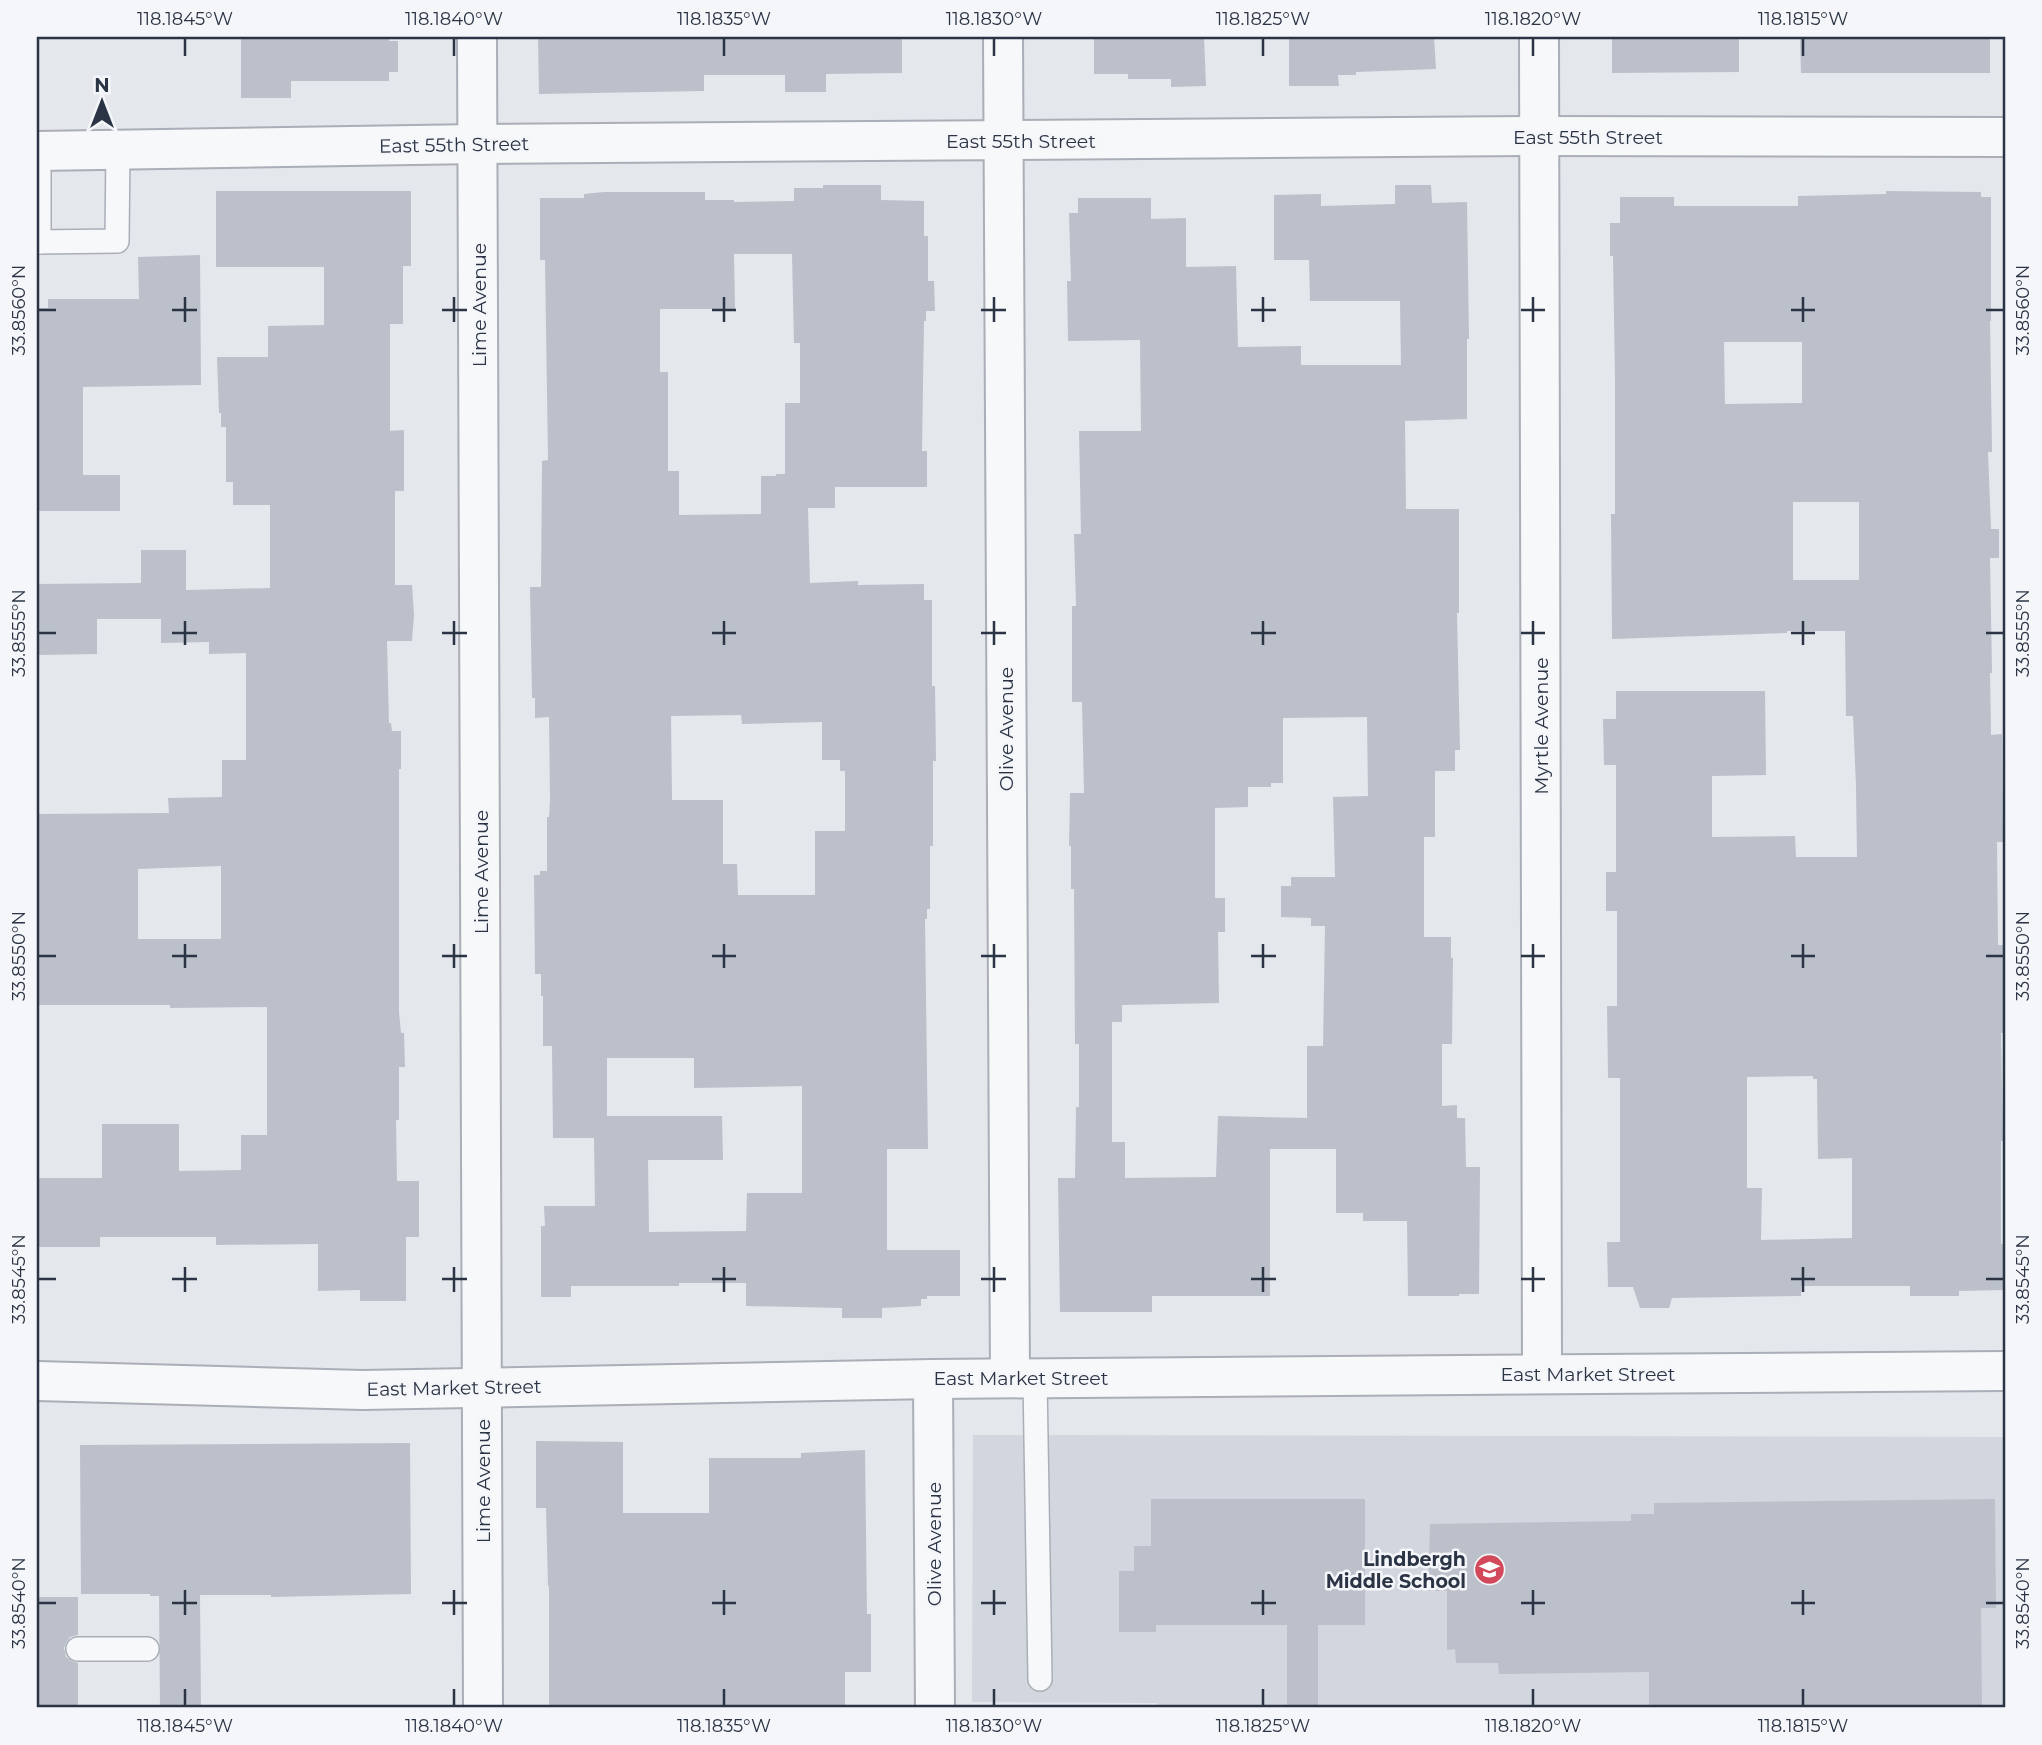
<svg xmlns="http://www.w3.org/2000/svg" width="2042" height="1745" viewBox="0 0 2042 1745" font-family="Montserrat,sans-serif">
<rect width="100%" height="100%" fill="#e4e7ec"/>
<polygon fill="#d2d6de" points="973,1435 2005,1437 2005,1708 1158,1708 1157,1703 972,1702"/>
<g fill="#bbc0ca" fill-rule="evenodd">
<polygon points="241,37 389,37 389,41 398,41 398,72 389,72 389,81 291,81 291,98 241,98"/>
<polygon points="538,37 902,37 902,73 826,74 826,92 785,92 785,75 704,75 704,91 539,94"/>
<polygon points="1094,37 1204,37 1206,86 1171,87 1171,79 1128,79 1128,74 1094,74"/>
<polygon points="1289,37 1434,37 1436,69 1356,72 1356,75 1338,75 1339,86 1289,86"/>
<polygon points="1612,37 1739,37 1739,72 1612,73"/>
<polygon points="1800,37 1990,37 1990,73 1801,73"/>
<path d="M823,185H881V200L924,201V236H928V281H934L935,311H926V321H924L922,451H927V487H835V508H808L810,583L858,581V585L924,584V600H932V686H935L936,761H933V846H930V909H927V919H925L928,1149H887V1250H960V1296H927V1299H921V1306L882,1308V1318H842V1308L746,1306V1283H679V1286H571V1297H541V1226H545L544,1206H595L594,1138H553L552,1046H543V996H541V974H535L534,875H540V871H547V817H549L550,800L549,717L535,718V698H532L530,587H541L542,461L548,460L545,260H540V198H584V194L604,192H705V200H734V202L794,201V188H823ZM734,254H792L794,343H800V403H785V474H776V476H761V514L679,515V471H668V372H660V309H735ZM741,715L742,724L822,722V760H840V771H845V831H815V895H738L737,864H723V800H672L671,716ZM607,1058H694V1088L802,1086V1193H747L746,1231L649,1232L648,1160H723L722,1116H607Z"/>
<path d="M1395,185H1431L1432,203L1467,202L1469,339H1467V419L1405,421L1406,509H1459V613H1457L1460,750H1455V771H1435V837H1424V937H1451V958H1453L1452,1044H1442V1106L1457,1105V1118H1465L1466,1167H1480L1479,1294H1459V1296H1408L1407,1221H1363V1213H1336V1149H1270V1296H1152V1312H1060L1058,1178H1075L1076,1107H1079V1044H1075L1074,889H1071V846H1069L1070,793H1084L1082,702H1072V606H1076L1074,534H1081L1079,431H1141L1140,340L1068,341L1067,281H1071L1069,213H1078V198H1151V219L1186,218V267L1236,266L1238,347L1301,346V365H1401L1400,301H1310L1309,260H1274V195L1321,194V206L1395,204ZM1367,717L1368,796L1333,797L1335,877H1291V886H1281V917L1311,918V926H1325L1323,1046H1307V1118L1218,1116L1216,1177L1125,1178V1142H1112V1022H1122V1005L1219,1003L1218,932H1225V898H1215V808L1248,807V787H1271V783H1283V718Z"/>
<path d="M216,191H411V266H403V324H390V431L404,430V491H395V585H412L414,615L412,641H387L389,723H391L392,731H401V769H399V1012L401,1033H404L405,1067H399V1120H396L397,1181H419V1237H406V1301H360V1290L318,1291V1244L216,1245V1237H100V1247H37V1178H102V1124H179V1171L241,1170V1135H267V1007L170,1008V1005H37V814L169,813L168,798L222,797V760H246V653L209,654V642L161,643V619H97V654L37,655V584L141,583V550H186V590L270,588V505H233V482H226V427H221V413H219L217,357H268V326L324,325V267H216ZM221,866V939H138V869Z"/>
<path d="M1886,191L1981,192V197H1991V321H1990L1992,452H1988L1991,529H1999V558H1990L1992,673H1990L1991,735L2002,734L2003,842H1997L1998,945H2003V1033H2001L2003,1141H2001V1244H2005V1290L1959,1291V1296H1910V1286H1801V1296L1672,1298L1669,1308H1640L1633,1287H1608L1607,1242H1620V1078H1608L1607,1006H1617V911H1606V872H1616V765H1604L1603,719H1616V691H1765L1766,775L1712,776V837L1795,836L1796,857H1857L1856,786L1853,716H1846L1845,631H1787V633L1612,639L1611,514H1615V379L1613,256H1610V223H1620V197H1674V206H1798V196L1886,194ZM1724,342H1802V403L1725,404ZM1793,502H1859V580H1793ZM1813,1076V1079H1817L1818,1159L1852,1158V1238L1761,1240L1762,1188H1747V1077Z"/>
<polygon points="200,255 201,385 83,387 83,475 120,475 120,511 37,511 37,308 48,308 48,299 139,299 138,257"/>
<polygon points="536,1441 623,1442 623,1513 709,1513 709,1458 801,1458 801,1453 865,1450 867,1614 871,1614 871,1672 845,1672 845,1708 549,1708 549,1586 548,1586 546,1508 536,1508"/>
<polygon points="410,1443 411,1594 271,1597 271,1595 200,1595 201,1708 160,1708 159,1596 150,1596 150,1594 81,1594 80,1445"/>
<polygon points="1151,1499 1365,1499 1365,1625 1318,1625 1318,1708 1287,1708 1287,1625 1156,1625 1156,1632 1119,1632 1119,1571 1134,1571 1134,1546 1151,1546"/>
<polygon points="1995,1499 1996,1608 1981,1608 1982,1708 1649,1708 1649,1672 1499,1674 1498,1663 1456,1663 1455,1649 1447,1650 1447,1591 1428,1591 1430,1524 1631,1521 1631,1514 1654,1514 1654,1503"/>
<polygon points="37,1597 78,1597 78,1635 70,1637 66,1643 64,1648 66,1657 72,1661 78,1663 78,1708 37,1708"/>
</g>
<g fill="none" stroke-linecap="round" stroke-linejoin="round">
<defs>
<g id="service">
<polyline points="37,242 117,241 118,149"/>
<polyline points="39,242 39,150"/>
<polyline points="1035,1378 1040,1679"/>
<polyline points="78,1649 147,1649"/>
</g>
<g id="minor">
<polyline points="477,37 483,1708"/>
<polyline points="1003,37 1010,1378"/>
<polyline points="1539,37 1542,1373"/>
<polyline points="37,151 478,144 1540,136 2005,137"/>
<polyline points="933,1379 935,1708"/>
</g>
<polyline id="tertiary" points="37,1381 362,1390 933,1379 2005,1371"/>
</defs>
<use href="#service" stroke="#a9aeb7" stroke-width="26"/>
<use href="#minor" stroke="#a9aeb7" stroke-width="42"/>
<use href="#tertiary" stroke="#a9aeb7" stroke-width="42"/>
<use href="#service" stroke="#f7f8fa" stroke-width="23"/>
<use href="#minor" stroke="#f7f8fa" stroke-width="38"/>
<use href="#tertiary" stroke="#f7f8fa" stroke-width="38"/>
</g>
<path fill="none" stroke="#2b3445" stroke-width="2.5" d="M185,38V56M454,38V56M724,38V56M994,38V56M1263,38V56M1533,38V56M1803,38V56M185,297V322M454,297V322M724,297V322M994,297V322M1263,297V322M1533,297V322M1803,297V322M38,310H56M172,310H197M442,310H467M712,310H736M981,310H1006M1251,310H1276M1521,310H1545M1791,310H1815M1986,310H2004M185,621V645M454,621V645M724,621V645M994,621V645M1263,621V645M1533,621V645M1803,621V645M38,633H56M172,633H197M442,633H467M712,633H736M981,633H1006M1251,633H1276M1521,633H1545M1791,633H1815M1986,633H2004M185,944V968M454,944V968M724,944V968M994,944V968M1263,944V968M1533,944V968M1803,944V968M38,956H56M172,956H197M442,956H467M712,956H736M981,956H1006M1251,956H1276M1521,956H1545M1791,956H1815M1986,956H2004M185,1267V1292M454,1267V1292M724,1267V1292M994,1267V1292M1263,1267V1292M1533,1267V1292M1803,1267V1292M38,1279H56M172,1279H197M442,1279H467M712,1279H736M981,1279H1006M1251,1279H1276M1521,1279H1545M1791,1279H1815M1986,1279H2004M185,1590V1615M454,1590V1615M724,1590V1615M994,1590V1615M1263,1590V1615M1533,1590V1615M1803,1590V1615M38,1603H56M172,1603H197M442,1603H467M712,1603H736M981,1603H1006M1251,1603H1276M1521,1603H1545M1791,1603H1815M1986,1603H2004M185,1689V1706M454,1689V1706M724,1689V1706M994,1689V1706M1263,1689V1706M1533,1689V1706M1803,1689V1706"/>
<defs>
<symbol id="school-disc" viewBox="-11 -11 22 22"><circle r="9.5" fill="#d1495b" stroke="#f4f6f9"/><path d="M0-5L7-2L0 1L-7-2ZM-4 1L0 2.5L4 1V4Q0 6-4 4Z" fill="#fff"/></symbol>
</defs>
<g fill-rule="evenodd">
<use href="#school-disc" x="1472" y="1552" width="35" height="35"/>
</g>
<g text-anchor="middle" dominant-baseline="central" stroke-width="5" stroke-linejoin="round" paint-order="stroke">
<g font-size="19" fill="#2b3445" stroke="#f4f6f9">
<text x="1588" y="137">East 55th Street</text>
<text x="1021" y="141">East 55th Street</text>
<text transform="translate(454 145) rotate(-1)">East 55th Street</text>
<text transform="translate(479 305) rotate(-90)">Lime Avenue</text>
<text transform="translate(1541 726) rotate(-90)">Myrtle Avenue</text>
<text transform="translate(1006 729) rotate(-90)">Olive Avenue</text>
<text transform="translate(481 872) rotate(-90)">Lime Avenue</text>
<text x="1588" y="1374">East Market Street</text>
<text x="1021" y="1378">East Market Street</text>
<text transform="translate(454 1388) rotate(-1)">East Market Street</text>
<text transform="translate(483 1481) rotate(-90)">Lime Avenue</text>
<text transform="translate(934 1544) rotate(-90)">Olive Avenue</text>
</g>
<g font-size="19" font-weight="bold" fill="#2b3445" stroke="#f4f6f9" text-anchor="end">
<text x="1466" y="1559">Lindbergh<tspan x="1466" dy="22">Middle School</tspan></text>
</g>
</g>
<rect width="2042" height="1745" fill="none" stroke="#f4f6f9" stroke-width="77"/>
<g transform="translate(102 102)" stroke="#f4f6f9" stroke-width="5" paint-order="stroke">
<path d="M0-5L12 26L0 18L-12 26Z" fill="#2b3445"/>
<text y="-10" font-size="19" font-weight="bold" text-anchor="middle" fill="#2b3445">N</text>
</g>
<rect x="38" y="38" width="1966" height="1668" fill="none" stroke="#2b3445" stroke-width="2.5"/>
<g font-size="18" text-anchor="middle" fill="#2b3445">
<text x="185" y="25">118.1845°W</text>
<text x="454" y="25">118.1840°W</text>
<text x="724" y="25">118.1835°W</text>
<text x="994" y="25">118.1830°W</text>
<text x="1263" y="25">118.1825°W</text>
<text x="1533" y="25">118.1820°W</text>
<text x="1803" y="25">118.1815°W</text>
<text transform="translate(19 310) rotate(-90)" y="6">33.8560°N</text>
<text transform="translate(2023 310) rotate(-90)" y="6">33.8560°N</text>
<text transform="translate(19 633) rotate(-90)" y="6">33.8555°N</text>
<text transform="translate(2023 633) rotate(-90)" y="6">33.8555°N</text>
<text transform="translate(19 956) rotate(-90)" y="6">33.8550°N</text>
<text transform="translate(2023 956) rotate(-90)" y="6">33.8550°N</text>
<text transform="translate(19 1279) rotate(-90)" y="6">33.8545°N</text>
<text transform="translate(2023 1279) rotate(-90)" y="6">33.8545°N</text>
<text transform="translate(19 1603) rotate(-90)" y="6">33.8540°N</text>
<text transform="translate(2023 1603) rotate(-90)" y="6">33.8540°N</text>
<text x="185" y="1732">118.1845°W</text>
<text x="454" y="1732">118.1840°W</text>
<text x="724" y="1732">118.1835°W</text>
<text x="994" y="1732">118.1830°W</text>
<text x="1263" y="1732">118.1825°W</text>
<text x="1533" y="1732">118.1820°W</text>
<text x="1803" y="1732">118.1815°W</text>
</g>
</svg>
